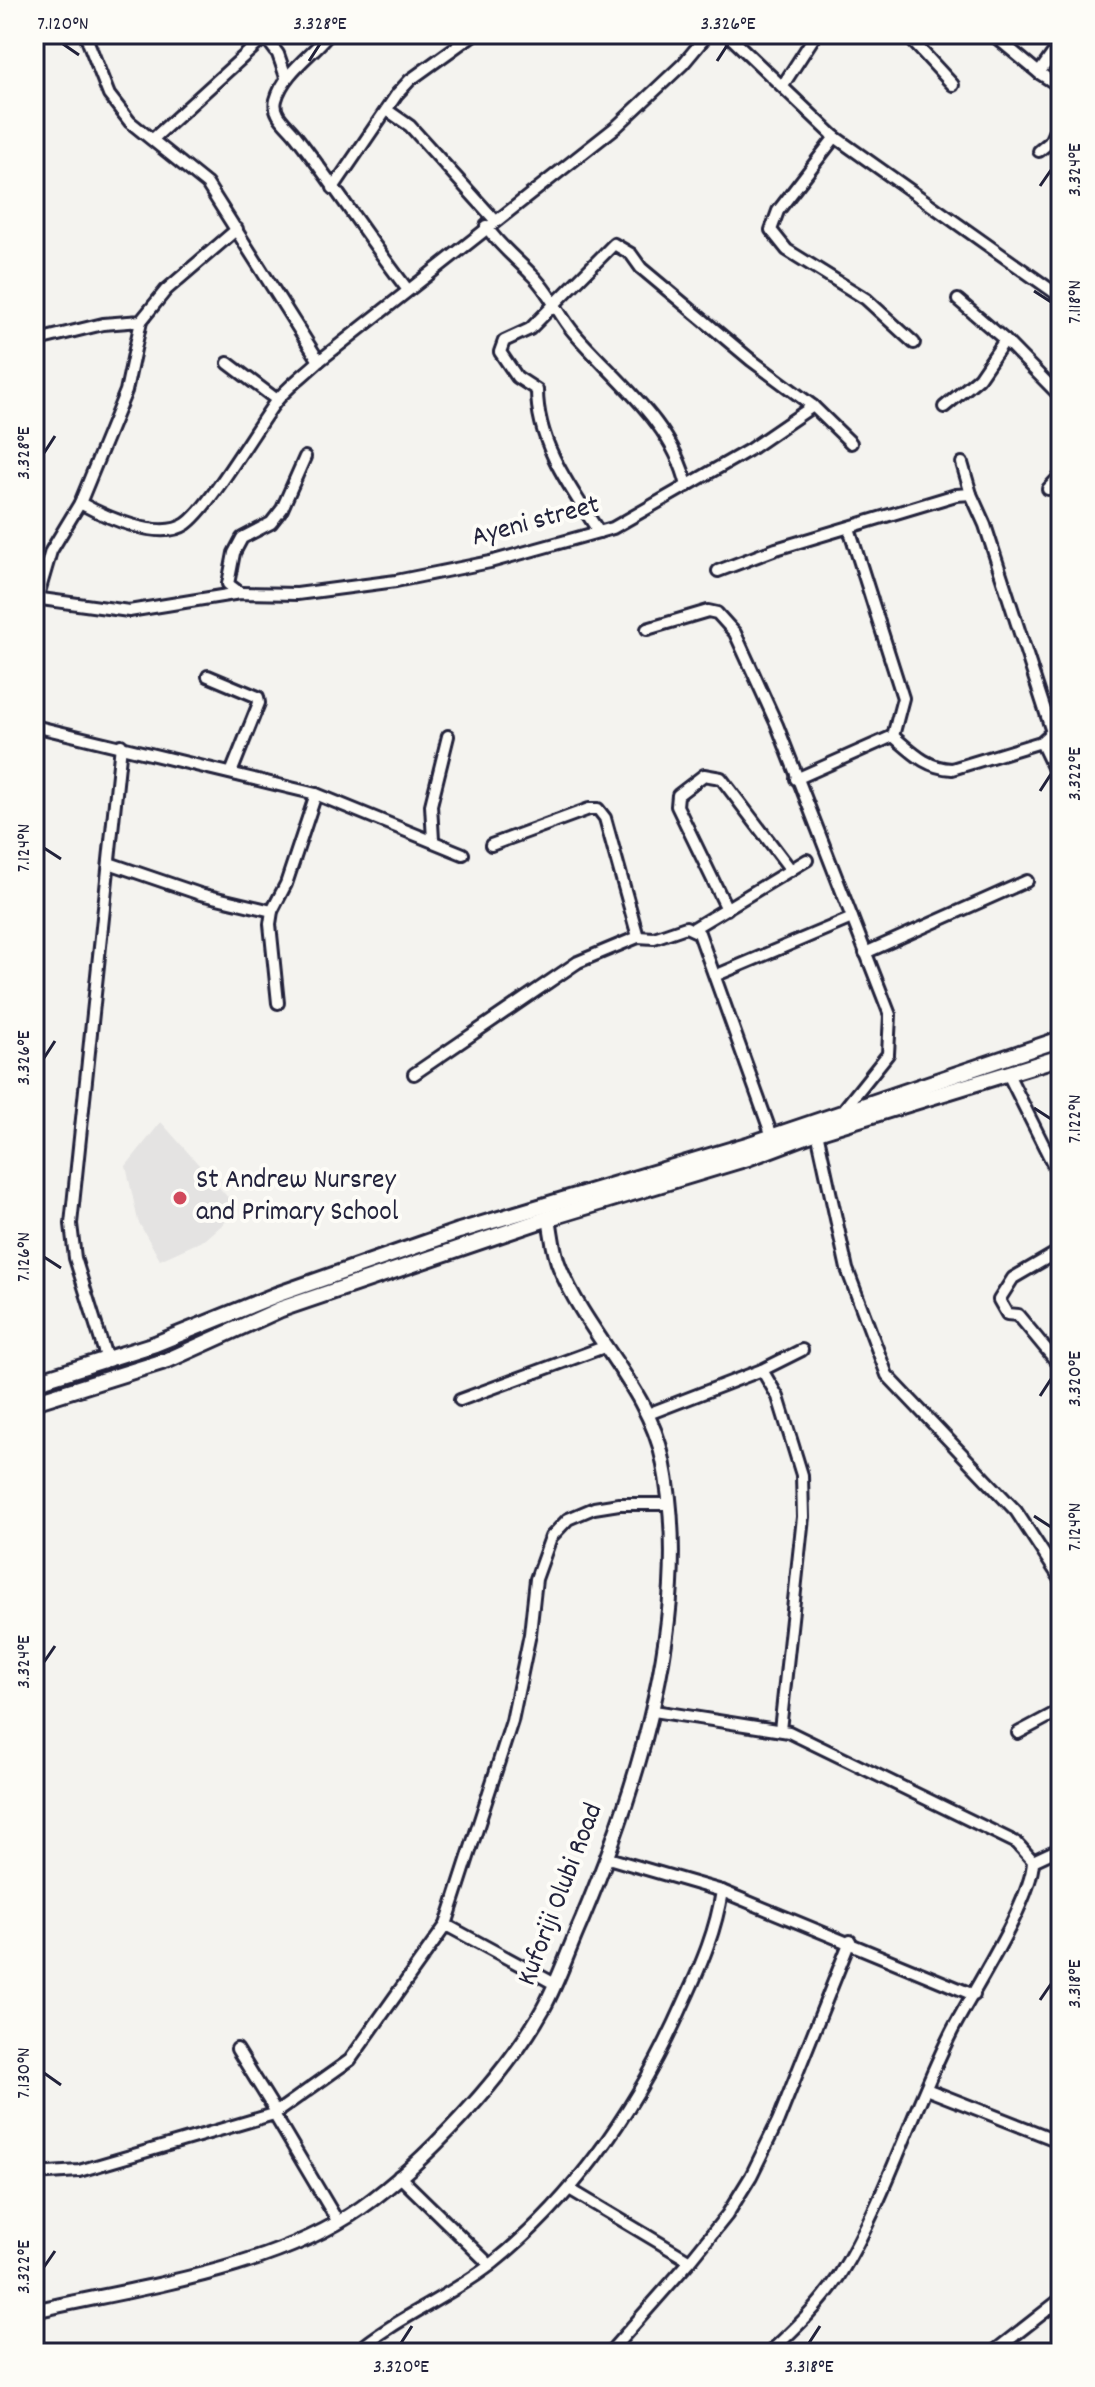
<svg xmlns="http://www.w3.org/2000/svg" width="1095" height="2387" viewBox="0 0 1095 2387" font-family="Dekko,sans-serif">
<rect width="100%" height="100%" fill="#f4f3ef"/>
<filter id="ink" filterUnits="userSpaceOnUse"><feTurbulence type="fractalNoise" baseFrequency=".0125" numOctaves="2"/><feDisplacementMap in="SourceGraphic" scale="16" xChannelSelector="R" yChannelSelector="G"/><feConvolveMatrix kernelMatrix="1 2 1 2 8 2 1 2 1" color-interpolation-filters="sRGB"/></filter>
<g filter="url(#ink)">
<polygon fill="#e4e3e2" points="161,1122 239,1210 206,1239 160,1260 138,1221 126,1166"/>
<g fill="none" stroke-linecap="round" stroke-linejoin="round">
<defs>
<g id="minor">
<polyline points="85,34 109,95 130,122 207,184 319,361"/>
<polyline points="263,34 278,54 286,77"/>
<path d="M329,34C312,55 283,73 276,100C272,115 288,125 296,136C335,186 369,240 408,290"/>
<polyline points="727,34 835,137 1061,297"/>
<polyline points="906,34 953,85"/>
<polyline points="992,34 1039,73 1061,87"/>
<polyline points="1039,73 1061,42"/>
<polyline points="783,85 816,34"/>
<polyline points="387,110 410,126 494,219"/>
<polyline points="835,137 778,211 771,230 787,250 866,299 914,343"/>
<polyline points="154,138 265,37"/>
<polyline points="1039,151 1050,142 1061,117"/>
<polyline points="333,188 397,94 410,80 474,34"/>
<path d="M486,226C499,246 516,258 532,275C550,292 559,316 575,334C616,381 673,423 687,486"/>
<polyline points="958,300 1005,340 1061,397"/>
<path d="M141,321L126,391L80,503C104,516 159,542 186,524C209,508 254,431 274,404C286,388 304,375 319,361L616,127L683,64L708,34"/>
<polyline points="34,341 103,324 141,321 166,290 237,229"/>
<polyline points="228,363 277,400"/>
<polyline points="944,407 979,378 1005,340"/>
<polyline points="962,463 971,494"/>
<polyline points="1048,489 1061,475"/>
<path d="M599,532C571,489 537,444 537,390L517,377L500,352L504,341L530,329L614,244L631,254L641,268L751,360L813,406L851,443"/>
<path d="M718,571L776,549L956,495L971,494L985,525L1052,732L1041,742L952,769C926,768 912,752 893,736"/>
<polyline points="240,593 228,584 234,553 242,538 271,523 282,509 305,457"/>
<polyline points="34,598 129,611 240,593 297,594 396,581 490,562 613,528 749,450 813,406"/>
<polyline points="37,599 51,551 80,503"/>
<polyline points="647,629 708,611 717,613 735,633 777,725 890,1015 888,1054 844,1109"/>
<polyline points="208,676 258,697 259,703 231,773"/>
<polyline points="34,726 316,794 463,854"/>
<polyline points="1041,742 1061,784"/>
<polyline points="796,779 893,736 903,698 849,528"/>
<polyline points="433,840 431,805 448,736"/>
<polyline points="491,845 589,809 598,809 605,818 638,937 654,938 686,927 699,933 772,1136"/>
<polyline points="109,863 200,894 272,911"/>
<polyline points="727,909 677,806 678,795 704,775 721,778 791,870"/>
<polyline points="694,928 807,860"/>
<polyline points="865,953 1027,881"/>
<polyline points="717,975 852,918"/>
<polyline points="278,1003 270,924 272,911 286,884 316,794"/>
<polyline points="1007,1072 1061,1180"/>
<polyline points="414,1074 578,962 638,937"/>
<polyline points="817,1132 847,1269 887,1375 1016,1511 1061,1580"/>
<polyline points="1061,1250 1013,1278 999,1300 1007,1314 1018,1315 1061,1367"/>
<polyline points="107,1360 75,1258 71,1224 121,745"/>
<polyline points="762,1370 778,1397 802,1475 803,1517 780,1730"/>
<polyline points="460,1400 604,1347"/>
<polyline points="648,1414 762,1370 802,1350"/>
<path d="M654,1711L789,1732L1017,1843L1033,1861C1032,1901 972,1992 952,2031C912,2110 885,2202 839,2276C820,2305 795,2329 769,2353"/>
<polyline points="1018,1733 1061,1710"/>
<polyline points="608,1858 722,1891 974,1995"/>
<polyline points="1033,1861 1061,1848"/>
<polyline points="446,1925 555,1984"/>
<polyline points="237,2049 276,2112"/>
<polyline points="926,2089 1061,2142"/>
<polyline points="274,2114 338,2222"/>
<polyline points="34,2174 79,2171 274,2114 350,2060 446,1925 512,1721 530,1634 536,1579 551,1537 568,1519 594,1508 619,1504 670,1504"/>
<polyline points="399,2176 490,2265"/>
<polyline points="571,2190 690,2261"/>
<path d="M355,2353C397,2317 450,2297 493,2263C580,2193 641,2101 685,2000C702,1963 716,1930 722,1891"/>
<polyline points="609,2353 690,2261 727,2215 751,2176 778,2121 850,1941"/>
<polyline points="992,2353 1061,2299"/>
</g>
<path id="tertiary" d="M34,2311C139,2287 271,2271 361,2208C423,2164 506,2076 543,2009C558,1982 568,1951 581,1922C639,1784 694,1611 663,1460C649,1389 587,1335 560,1268C553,1253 552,1234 549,1218"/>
<g id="secondary">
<polyline points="34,1382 155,1344 276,1295 459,1231 750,1144 1061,1039"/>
<polyline points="34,1402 168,1360 281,1309 549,1218 748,1158 817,1132 1061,1057"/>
</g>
</defs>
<use href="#minor" stroke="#22223b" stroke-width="16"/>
<use href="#tertiary" stroke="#22223b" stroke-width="18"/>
<use href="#secondary" stroke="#22223b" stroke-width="20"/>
<use href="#minor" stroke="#fdfcf7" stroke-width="10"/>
<use href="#tertiary" stroke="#fdfcf7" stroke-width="12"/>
<use href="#secondary" stroke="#fdfcf7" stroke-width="14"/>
</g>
</g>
<path fill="none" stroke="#22223b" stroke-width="3" d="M63,44L79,55M309,61L320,44M717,61L728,44M1040,186L1051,170M1034,291L1051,302M44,453L55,436M1040,791L1051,774M44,848L61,859M44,1058L55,1041M1034,1108L1051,1119M44,1257L61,1268M1040,1396L1051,1379M1034,1516L1051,1527M44,1662L55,1646M1040,2000L1051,1984M44,2073L61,2085M44,2267L55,2251M401,2343L412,2326M809,2343L820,2326"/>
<circle fill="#d1495b" stroke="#fdfcf7" stroke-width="3" cx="180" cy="1198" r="8"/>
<g text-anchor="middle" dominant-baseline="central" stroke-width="8" stroke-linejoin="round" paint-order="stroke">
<g font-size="28" fill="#22223b" stroke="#fdfcf7">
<text transform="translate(536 523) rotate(-15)">Ayeni street</text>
<text transform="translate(562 1895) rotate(-69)">Kuforiji Olubi Road</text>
</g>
<g font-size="28" fill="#22223b" stroke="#fdfcf7" text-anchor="start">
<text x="196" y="1182">St Andrew Nursrey<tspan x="196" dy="32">and Primary School</tspan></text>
</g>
</g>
<rect width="1095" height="2387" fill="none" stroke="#fdfcf7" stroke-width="88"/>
<rect x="44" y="44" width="1007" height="2299" fill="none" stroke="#22223b" stroke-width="3"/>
<g font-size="20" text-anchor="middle" fill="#22223b">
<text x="63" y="29">7.120°N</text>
<text x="320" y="29">3.328°E</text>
<text x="728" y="29">3.326°E</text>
<text transform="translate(1073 170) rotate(-90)" y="7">3.324°E</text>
<text transform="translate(1073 302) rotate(-90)" y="7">7.118°N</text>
<text transform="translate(22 453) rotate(-90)" y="7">3.328°E</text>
<text transform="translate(1073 774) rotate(-90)" y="7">3.322°E</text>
<text transform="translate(22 848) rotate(-90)" y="7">7.124°N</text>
<text transform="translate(22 1058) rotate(-90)" y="7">3.326°E</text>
<text transform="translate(1073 1119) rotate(-90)" y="7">7.122°N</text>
<text transform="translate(22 1257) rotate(-90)" y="7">7.126°N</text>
<text transform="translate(1073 1379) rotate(-90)" y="7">3.320°E</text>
<text transform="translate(1073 1527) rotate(-90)" y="7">7.124°N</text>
<text transform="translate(22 1662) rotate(-90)" y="7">3.324°E</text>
<text transform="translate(1073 1984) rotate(-90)" y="7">3.318°E</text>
<text transform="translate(22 2073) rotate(-90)" y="7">7.130°N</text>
<text transform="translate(22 2267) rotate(-90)" y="7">3.322°E</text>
<text x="401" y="2372">3.320°E</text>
<text x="809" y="2372">3.318°E</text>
</g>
</svg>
